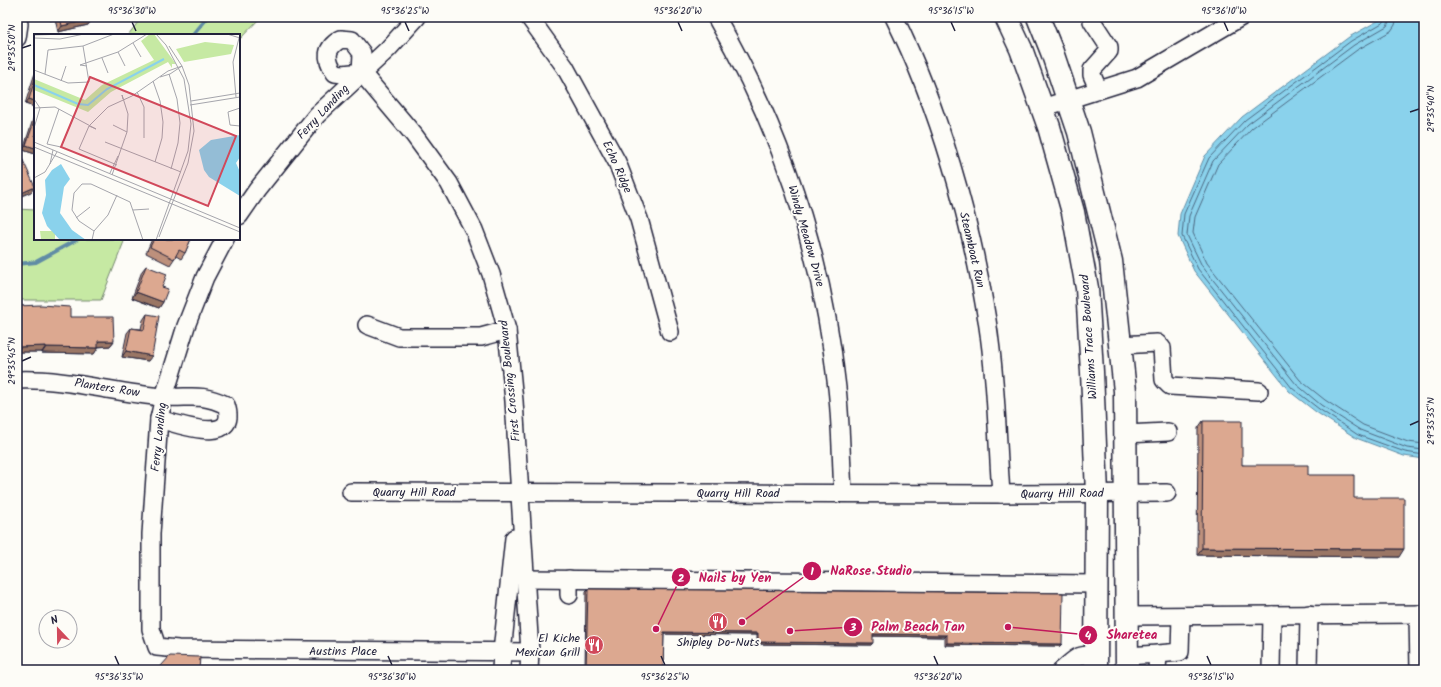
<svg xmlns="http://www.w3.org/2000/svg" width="1441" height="687" viewBox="0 0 1441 687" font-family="Kalam,sans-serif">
<rect width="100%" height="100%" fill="#fdfcf7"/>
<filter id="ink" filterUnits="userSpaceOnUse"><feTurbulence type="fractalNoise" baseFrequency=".025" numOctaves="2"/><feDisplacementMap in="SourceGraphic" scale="8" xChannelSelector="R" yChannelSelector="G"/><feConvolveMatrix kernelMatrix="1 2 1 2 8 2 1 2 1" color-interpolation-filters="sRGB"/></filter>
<g filter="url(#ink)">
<g fill="#c6e9a3" stroke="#74866f">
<polygon points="142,17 261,17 239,40 239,35 128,35"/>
<polygon points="17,209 35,210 35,239 125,239 101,300 17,300"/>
</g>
<polygon fill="#8ad2ec" stroke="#608ca5" points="1385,17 1424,17 1424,459 1404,456 1356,438 1316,412 1289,391 1194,271 1178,236 1180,214 1205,156 1242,117 1349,37"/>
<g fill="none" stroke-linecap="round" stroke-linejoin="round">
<g stroke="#4c6882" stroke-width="1">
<polyline points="1386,17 1384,22 1351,41 1245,120 1209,158 1184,214 1182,236 1198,269 1292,388 1319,409 1358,435 1405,452 1424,455"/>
<polyline points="1391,17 1387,26 1354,45 1248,124 1213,161 1189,216 1187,235 1202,266 1296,384 1321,405 1360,430 1407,448 1424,450"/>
<polyline points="1397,17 1395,25 1391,31 1357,50 1252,128 1218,164 1195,217 1193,233 1207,263 1300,380 1325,400 1363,425 1408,442 1424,444"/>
</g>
<g stroke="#608ca5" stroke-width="4">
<polyline points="193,35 208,17"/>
<polyline points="17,264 36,262 78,239"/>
</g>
<defs>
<g id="minor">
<polyline points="529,17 565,67 617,162 639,219 670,332"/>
<path d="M716,17C782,131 823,257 837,388C841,422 841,458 843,493"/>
<path d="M894,17C939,107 971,220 987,320C996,377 997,436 1001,494"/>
<polyline points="17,18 19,24 17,38"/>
<polyline points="1092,21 1109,47 1109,51 1092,70 1092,75 1098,89"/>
<path d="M341,39L352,40L362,53L361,72L343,74L335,73C325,58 325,48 341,39Z"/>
<polyline points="361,72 414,135 449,183 474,230 491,274 507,330 514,401 530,652 529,670"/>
<polyline points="1042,108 1137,78 1241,17"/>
<polyline points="239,216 257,190 317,115 388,49 417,17"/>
<polyline points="225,239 205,277 186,326 164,397 159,419 151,534 151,629 157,647 178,649 530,652"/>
<polyline points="367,325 399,337 481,337 507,330"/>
<polyline points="1120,345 1157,343 1162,348 1164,380 1170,386 1259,391"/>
<path d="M17,380C67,378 114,393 163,397C189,399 199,392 226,405C240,447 178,424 159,419"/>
<polyline points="1125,434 1168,432"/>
<polyline points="351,492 1001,494 1167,493"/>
<polyline points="525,579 1097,584"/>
<polyline points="569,595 569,579"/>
<polyline points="1418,614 1419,670"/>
<polyline points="1127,616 1424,614"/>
<polyline points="1158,654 1180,652 1181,616"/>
<polyline points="1127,656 1158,654 1157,670"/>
<polyline points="501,670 502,652 514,538"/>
<path d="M1062,670C1076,658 1077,654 1096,655"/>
<polyline points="1271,670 1272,615"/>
<polyline points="1308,670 1309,614"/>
</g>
<g id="major">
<polyline points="1006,17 1021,49 1049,127 1073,212 1087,288 1092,372 1097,494 1096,670"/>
<polyline points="1038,17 1052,52 1079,132 1111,261 1125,391 1127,670"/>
</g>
</defs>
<use href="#minor" stroke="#22223b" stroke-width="20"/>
<use href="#major" stroke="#22223b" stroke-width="25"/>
<use href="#minor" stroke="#fdfcf7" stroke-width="17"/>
<use href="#major" stroke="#fdfcf7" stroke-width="22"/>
</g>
<g fill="#bd907c" stroke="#22223b">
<polygon points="49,17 91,17 92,19 88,25 58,32 55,19 50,20"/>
<polygon points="35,74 35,107 25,104 34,76"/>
<polygon points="35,113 35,154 23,150"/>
<polygon points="152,239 191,239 185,253 181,259 176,256 170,265 146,253"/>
<polygon points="146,266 162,287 163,302 159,308 132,298 142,271"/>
<polygon points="147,314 148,361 122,357 127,333 131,328 141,329 143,320"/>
<polygon points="70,317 114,341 110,346 98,347 94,354 42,353 42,352 17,352"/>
<polygon points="1203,421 1242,465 1308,475 1354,498 1399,557 1197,555 1198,428"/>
<polygon points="588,589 1060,646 945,645 945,637 873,636 871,645 757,644 757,635 664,634 663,670 585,670 586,591"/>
</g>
<g fill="#9a7665" stroke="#22223b">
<polygon points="53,17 56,17 55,19 50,20"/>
<polygon points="92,19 88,25 58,32 62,26"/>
<polygon points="29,99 35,101 35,107 25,104"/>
<polygon points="26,145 35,148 35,154 23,150"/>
<polygon points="35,187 31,192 17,198 17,195"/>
<polygon points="136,292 163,302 159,308 132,298"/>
<polygon points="98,341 114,341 110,346 94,347"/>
<polygon points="46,346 42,352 17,352 17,347"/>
<polygon points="46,347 98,348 94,354 42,353"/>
<polygon points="126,351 152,356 148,361 122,357"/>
<polygon points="1202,548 1404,549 1399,557 1197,555"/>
<polygon points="664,632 758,633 757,635 663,634"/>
<polygon points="873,634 947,635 945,637 872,636"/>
<polygon points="758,642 873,643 871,645 757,644"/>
<polygon points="947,643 1062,644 1060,646 945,645"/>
<polygon points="586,668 663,669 663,670 585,670"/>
</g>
<g fill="#dca890" stroke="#22223b">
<polygon points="60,17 91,17 92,19 62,26"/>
<polygon points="35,79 35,101 29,99"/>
<polygon points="35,119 35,148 26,145"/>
<polygon points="17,147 35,187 17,195"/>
<polygon points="154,239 191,239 185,253 179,250 174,259 150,247"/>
<polygon points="146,266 167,274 162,287 168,289 163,302 136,292"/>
<polygon points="41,305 70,307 70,317 113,317 114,341 98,341 98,348 46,347 46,346 17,347 17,306"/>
<polygon points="147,314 159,316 152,356 126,351 131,328 144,330"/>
<polygon points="1203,421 1242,421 1242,465 1308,465 1308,475 1354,475 1354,498 1404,498 1404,549 1202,548"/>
<polygon points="588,589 1063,593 1062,644 947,643 947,635 873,634 873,643 758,642 758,633 664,632 663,669 586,668"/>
<polygon points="170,656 200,657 199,670 161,670 161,666"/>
</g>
</g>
<path fill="none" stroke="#22223b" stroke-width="1.5" d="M132,22L136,31M405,22L409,31M678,22L682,31M951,22L955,31M1224,22L1228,31M22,48L31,45M1410,112L1419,109M22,361L31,357M1410,425L1419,421M115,656L119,665M388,656L392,665M661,656L665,665M934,656L938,665M1207,656L1211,665"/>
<defs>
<symbol id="restaurant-disc" viewBox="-11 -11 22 22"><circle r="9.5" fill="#d1495b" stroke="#fdfcf7"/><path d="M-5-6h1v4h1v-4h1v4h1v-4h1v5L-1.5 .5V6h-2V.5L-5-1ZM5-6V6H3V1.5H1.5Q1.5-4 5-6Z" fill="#fff"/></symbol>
</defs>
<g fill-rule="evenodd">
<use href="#restaurant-disc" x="707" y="611" width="22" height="22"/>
<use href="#restaurant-disc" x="583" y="634" width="22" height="22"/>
</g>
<g text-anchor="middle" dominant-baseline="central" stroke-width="4" stroke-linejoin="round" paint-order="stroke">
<g font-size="12" fill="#22223b" stroke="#fdfcf7">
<text transform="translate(323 112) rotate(-47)">Ferry Landing</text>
<text transform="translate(617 167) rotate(66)">Echo Ridge</text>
<text transform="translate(806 236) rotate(74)">Windy Meadow Drive</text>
<text transform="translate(972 250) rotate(77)">Steamboat Run</text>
<text transform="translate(1089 337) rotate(-94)">Williams Trace Boulevard</text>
<text transform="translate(510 381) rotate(-96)">First Crossing Boulevard</text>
<text transform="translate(107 388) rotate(9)">Planters Row</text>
<text transform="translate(159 437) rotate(-84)">Ferry Landing</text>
<text x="414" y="492">Quarry Hill Road</text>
<text x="738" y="493">Quarry Hill Road</text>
<text transform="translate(1062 494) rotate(-1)">Quarry Hill Road</text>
<text x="343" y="651">Austins Place</text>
</g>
<g font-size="12" fill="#22223b" stroke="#fdfcf7" text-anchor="end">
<text x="580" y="638">El Kiche<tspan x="580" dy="14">Mexican Grill</tspan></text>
<text x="718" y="642" text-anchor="middle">Shipley Do-Nuts</text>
</g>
</g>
<g transform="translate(34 34)">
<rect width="206" height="206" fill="#fdfcf7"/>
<path d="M116,0H120L142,30H138V34L134,28L77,58L54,78L0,56V45L51,66L68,51L120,26L107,7ZM171,8L200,11L197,20L150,28L142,15ZM6,197H21V206L7,205Z" fill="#c6e9a3"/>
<path d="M206,101V123L202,129L206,138V162L175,143L170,136L165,116L177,106ZM27,130L36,145L30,153L26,179L38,196L52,206H26L13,192L8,179L12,161L11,146L18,136Z" fill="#8ad2ec"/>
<path fill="none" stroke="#8ad2ec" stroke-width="2" d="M0,51L44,70L54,71L73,55L130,25"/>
<path fill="none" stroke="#a5a5ac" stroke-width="1" d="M193,0L206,4M0,1L33,0M0,4L26,5L50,0M99,9L107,23M84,18L91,32M68,24L74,39M53,32L46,31L84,18L113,0M0,36L34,49L55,48L49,12M11,40L14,16L49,12L80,0M135,40L143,65L146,89L144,109L137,135M27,47L32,32M119,47L126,67L129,88L128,104L121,128M103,58L110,73V104M202,63L199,28L206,0M0,65L6,74L0,94M157,67L206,59M156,71L206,63M0,74L21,73L62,95L55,92M206,74L194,78L196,91L206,92M25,75L13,110L27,113L40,82M79,91L93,98M0,108L206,194M71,108L147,138M0,113L206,198M16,130L19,116M83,131L45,115L55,92L74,73L98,62L134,37L148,32L136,40L126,43M76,139L84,122M78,141L93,98L94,80L88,61L89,65M0,144L11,138L23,118M99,176L115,175M42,184L56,173M60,197L45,187L38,176L40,159L48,150H57L96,168L109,206M125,203L154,129L160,97L155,51L148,32L135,12M58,206L60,197L74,181L83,161M122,206L154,117L157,90L150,45L132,11L122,0"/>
<path fill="#d1495b" fill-opacity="0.15" stroke="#d1495b" stroke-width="2" d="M56,43L202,102L174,172L27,113Z"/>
<rect width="206" height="206" fill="none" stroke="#22223b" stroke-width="2"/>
</g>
<path fill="none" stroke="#c2185b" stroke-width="1.5" d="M742 622L812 571M656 629L681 577M790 631L853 627M1008 627L1088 635"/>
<g fill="#c2185b" stroke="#fdfcf7" stroke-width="1.5">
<circle cx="742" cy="622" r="4"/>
<circle cx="656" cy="629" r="4"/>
<circle cx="790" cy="631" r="4"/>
<circle cx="1008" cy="627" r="4"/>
<circle cx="812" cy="571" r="10"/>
<circle cx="681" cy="577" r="10"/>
<circle cx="853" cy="627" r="10"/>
<circle cx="1088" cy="635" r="10"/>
</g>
<g font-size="12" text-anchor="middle" font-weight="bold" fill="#fff">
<text x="812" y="575">1</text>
<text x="681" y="582">2</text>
<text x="853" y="631">3</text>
<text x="1088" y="639">4</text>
</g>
<g font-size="13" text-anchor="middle" font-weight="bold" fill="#c2185b" stroke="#fdfcf7" stroke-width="4" stroke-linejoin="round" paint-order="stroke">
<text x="871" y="575">NaRose Studio</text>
<text x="735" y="582">Nails by Yen</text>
<text x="918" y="631">Palm Beach Tan</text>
<text x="1132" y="639">Sharetea</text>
</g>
<rect width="1441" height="687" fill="none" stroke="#fdfcf7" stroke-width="44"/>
<g transform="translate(58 629) rotate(338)"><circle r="19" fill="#fdfcf7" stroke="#a5a5ac"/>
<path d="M0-3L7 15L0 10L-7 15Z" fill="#d1495b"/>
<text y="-6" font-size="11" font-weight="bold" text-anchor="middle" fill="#22223b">N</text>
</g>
<rect x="22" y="22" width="1397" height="643" fill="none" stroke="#22223b" stroke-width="1.5"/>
<g font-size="10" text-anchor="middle" fill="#22223b">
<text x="132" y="14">95°36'30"W</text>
<text x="405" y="14">95°36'25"W</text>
<text x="678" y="14">95°36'20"W</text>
<text x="951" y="14">95°36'15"W</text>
<text x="1224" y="14">95°36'10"W</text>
<text transform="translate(11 48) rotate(-90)" y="4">29°35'50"N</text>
<text transform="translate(1430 109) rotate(-90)" y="4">29°35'40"N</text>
<text transform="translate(11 361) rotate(-90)" y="4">29°35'45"N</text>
<text transform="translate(1430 421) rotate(-90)" y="4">29°35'35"N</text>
<text x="119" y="680">95°36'35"W</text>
<text x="392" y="680">95°36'30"W</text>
<text x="665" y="680">95°36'25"W</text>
<text x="938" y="680">95°36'20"W</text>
<text x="1211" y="680">95°36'15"W</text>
</g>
</svg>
